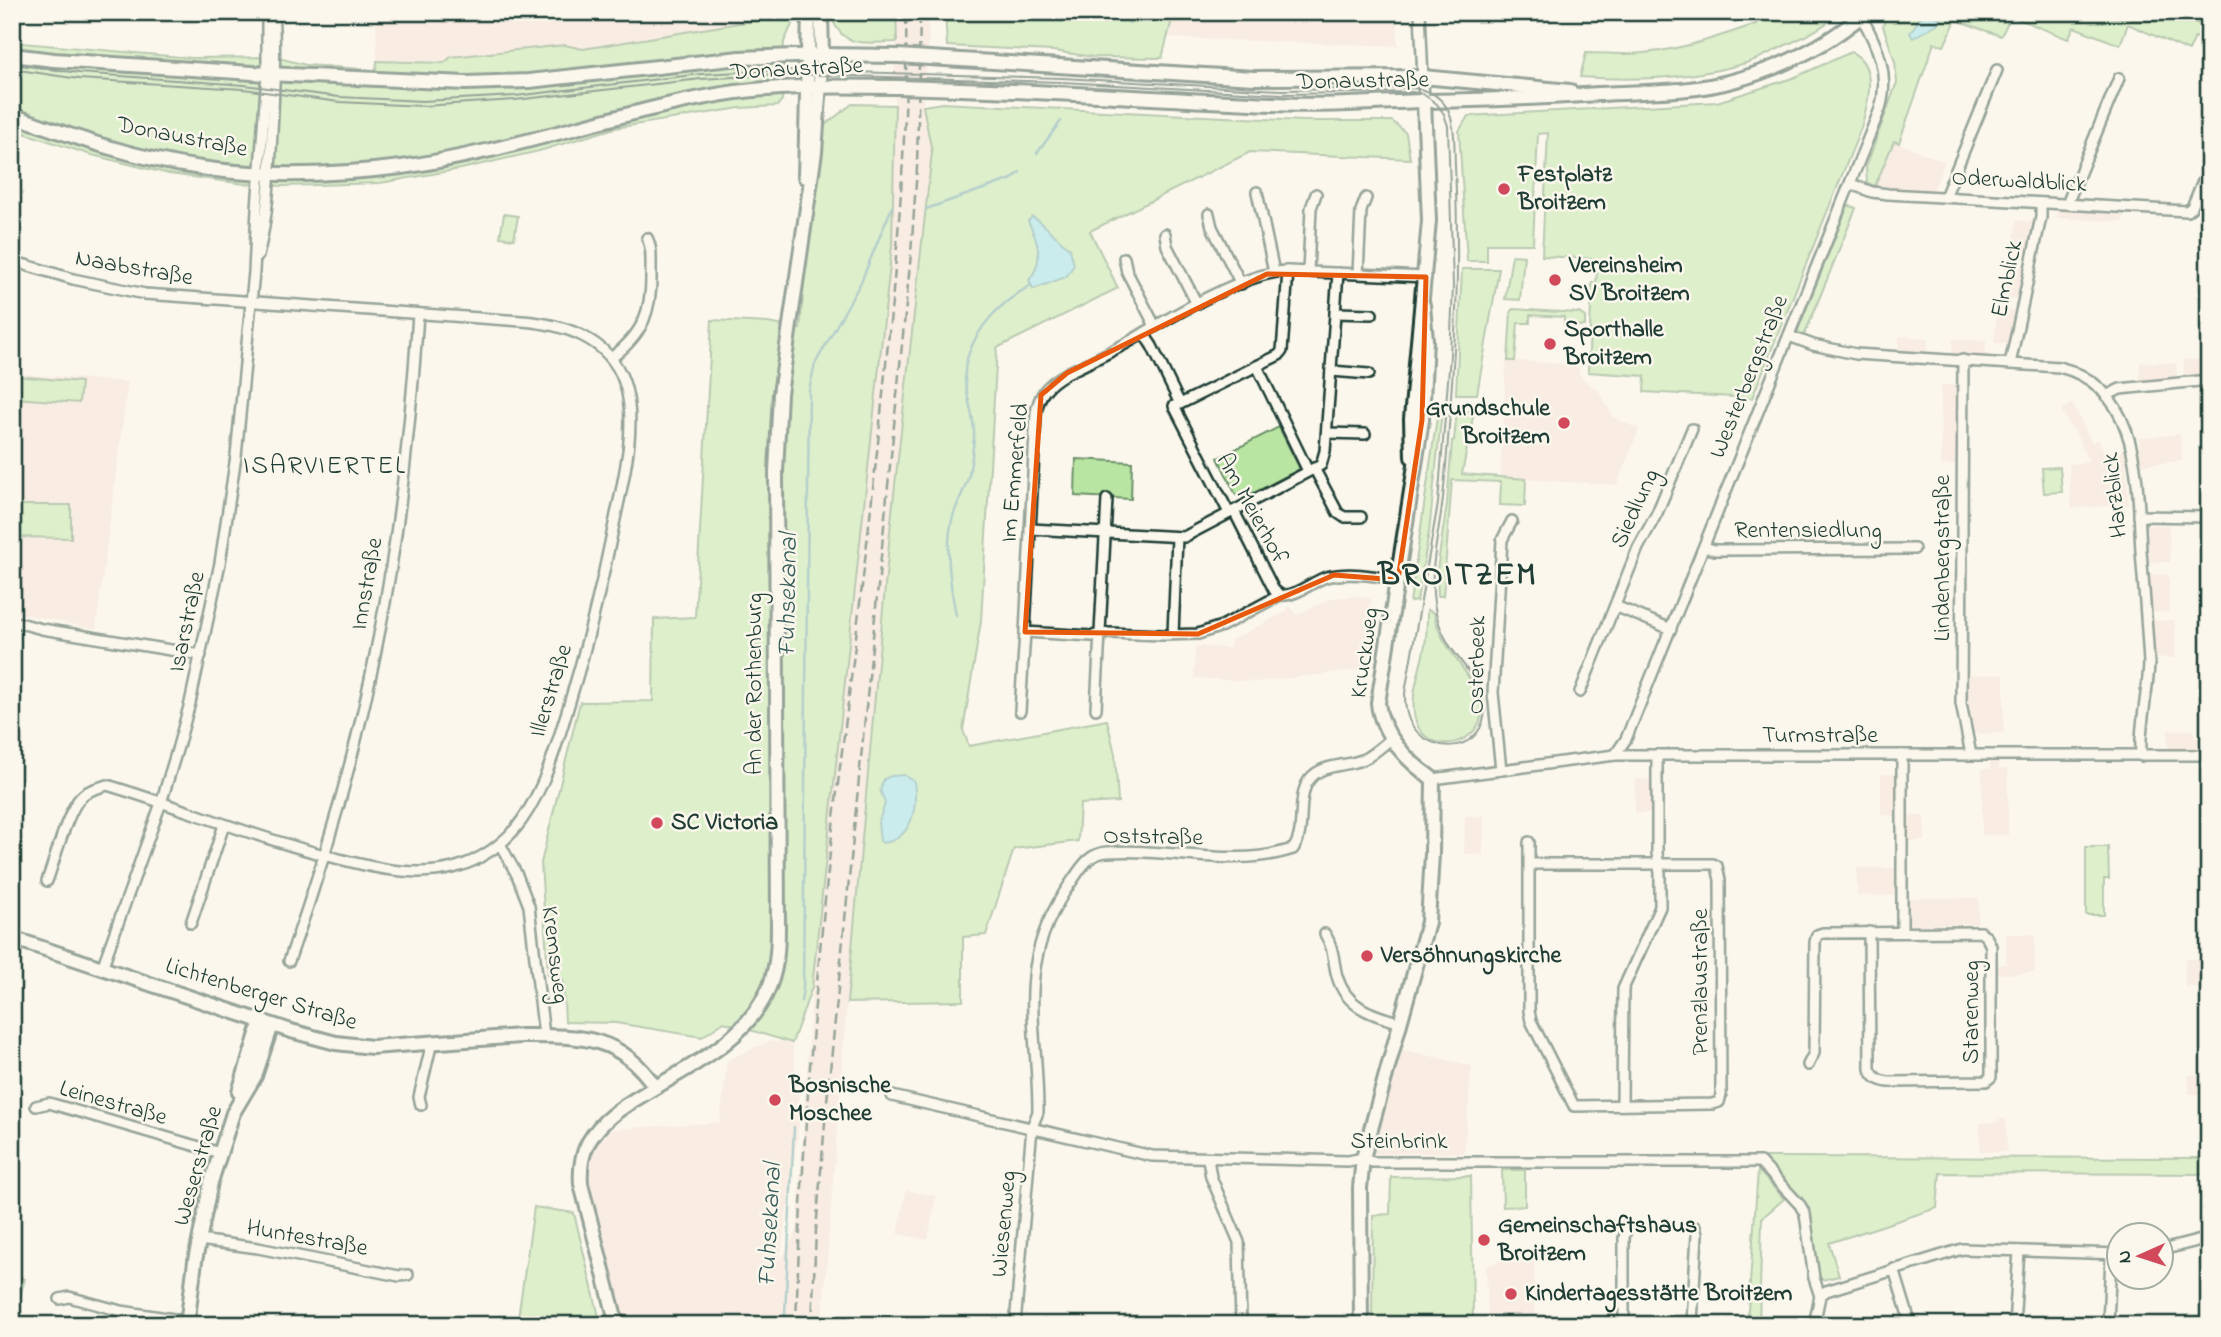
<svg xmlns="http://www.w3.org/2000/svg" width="2221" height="1337" viewBox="0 0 2221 1337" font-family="'Indie Flower',sans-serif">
<rect width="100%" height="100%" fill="#fbf7ec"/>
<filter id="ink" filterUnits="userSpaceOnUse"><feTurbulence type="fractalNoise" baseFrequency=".0143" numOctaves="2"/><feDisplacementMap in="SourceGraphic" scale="14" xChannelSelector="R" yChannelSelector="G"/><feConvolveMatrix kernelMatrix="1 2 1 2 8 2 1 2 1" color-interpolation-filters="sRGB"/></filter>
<g filter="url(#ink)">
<g fill="#f5e0d7">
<polygon points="376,12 765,12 757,20 582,49 444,63 377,61"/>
<polygon points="896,12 927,12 929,40 923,106 932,152 891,521 847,1003 822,1325 784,1325 783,1318 782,1325 617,1325 580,1171 596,1147 612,1129 720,1122 727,1060 769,1041 792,1043 801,1112 780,1261 797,1230 812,987 892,246"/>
<polygon points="961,12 1117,12 1116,19 1104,23 961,16"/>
<polygon points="1174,12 1397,12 1398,46 1168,38"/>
<polygon points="1894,141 1945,162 1931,196 1873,192"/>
<polygon points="2057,203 2124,207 2123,222 2057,218"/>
<polygon points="2016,220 2040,222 2033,256 2013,254"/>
<polygon points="2007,264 2030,267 2023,300 2003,298"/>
<polygon points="1997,309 2021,311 2014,345 1994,343"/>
<polygon points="1899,336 1928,338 1927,358 1898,356"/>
<polygon points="1953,339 1986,341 1985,362 1951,360"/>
<polygon points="2184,359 2209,360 2209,380 2183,383"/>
<polygon points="1506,360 1578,365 1580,376 1600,392 1613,417 1639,429 1617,485 1500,478"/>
<polygon points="2140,362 2177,363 2176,383 2139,387"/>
<polygon points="12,373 128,382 96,629 12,612"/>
<rect x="1941" y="385" width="21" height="80"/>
<polygon points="2072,403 2092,442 2098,439 2108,458 2127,448 2131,460 2126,461 2129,505 2071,508 2069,464 2089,462 2074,430 2072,430 2061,410"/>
<polygon points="2180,434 2183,461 2141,465 2139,438"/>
<polygon points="2140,525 2169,525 2170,562 2142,562"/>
<polygon points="2169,574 2169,612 2146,612 2143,575"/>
<polygon points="1357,596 1371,599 1367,669 1258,682 1194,678 1195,646 1230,648 1231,640 1287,611 1287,608 1291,606 1296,615 1332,598"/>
<polygon points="2175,620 2175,658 2151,658 2149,621"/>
<polygon points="2004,674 2004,733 1967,734 1961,675"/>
<polygon points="2168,730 2194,730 2195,737 2209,738 2209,755 2168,756"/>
<polygon points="1990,755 1999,755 1999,769 2008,769 2008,835 1982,835 1982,769 1990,769"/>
<polygon points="1881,774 1902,774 1903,816 1924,815 1925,841 1902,842 1902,816 1881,815"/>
<polygon points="1635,779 1655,780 1655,813 1635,813"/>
<polygon points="1465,816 1484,816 1483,855 1464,854"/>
<polygon points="1857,868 1902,868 1902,895 1857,896"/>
<polygon points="1902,898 1979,898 1978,924 1902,925"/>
<polygon points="2006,934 2035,934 2035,973 1992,974 1992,965 2006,964"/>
<rect x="2185" y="959" width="24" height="28"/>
<polygon points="1398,1048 1472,1066 1464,1153 1370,1154"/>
<polygon points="2188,1075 2209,1075 2209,1094 2189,1094"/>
<polygon points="1998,1119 2006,1119 2007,1152 1980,1152 1980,1123 1998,1122"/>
<polygon points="906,1190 936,1196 928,1240 898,1234"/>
<polygon points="1505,1257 1534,1257 1535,1322 1488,1322 1486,1267"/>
</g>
<g fill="#b9e5a2" stroke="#6c916b" stroke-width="2" fill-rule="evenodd">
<polygon points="765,12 793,12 793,22 784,42 782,100 777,106 740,108 615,128 539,151 461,169 380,183 284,186 245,184 169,174 88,154 12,129 12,42 192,58 275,57 306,65 376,70 377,61 444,63 451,57 565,45 583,49 757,20"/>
<path d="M830,12H896L897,42C863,42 841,50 830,12Z"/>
<polygon points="945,12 961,12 962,16 1104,23 1115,19 1118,12 1174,12 1162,58 1093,57 1053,51 947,46"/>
<path d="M1759,12H1841C1825,26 1805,37 1786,45C1773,51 1760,59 1746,63C1692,79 1636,81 1580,77L1586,53C1600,53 1615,54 1629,54C1673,53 1715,38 1756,24L1760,15Z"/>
<polygon points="1888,12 2034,12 2209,24 2209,42 2195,37 2189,51 2128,24 2120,45 2074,27 2068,39 2011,16 2001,36 1956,20 1944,46 1934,43 1899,143 1894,141 1875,186 1867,183 1866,167 1897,82 1895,62 1883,26"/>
<path d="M1851,52C1879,65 1868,104 1861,128L1752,398L1644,392L1645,376L1588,372L1592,283H1596L1598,259L1542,256L1548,133L1538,134L1533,244H1487V261H1467L1459,131L1468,116L1717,102L1793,78Z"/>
<path d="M942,103L1304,121H1392L1406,133L1410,159L1250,152L1090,231L1118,288L997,348L981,621L963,730L969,746L1107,720L1115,754L1118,802L1080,804L1078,841L1014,849L986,935L963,937V1001L847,1003L891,521L932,152L923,106ZM1032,218L1070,249L1050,283L1033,289L1034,274L1040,256Z"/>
<polygon points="852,104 895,105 892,246 812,987 792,1043 724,1022 702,1037 616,1023 565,1022 563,979 548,975 541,863 580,702 653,701 654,619 695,617 712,320 768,323 800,329 817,131"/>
<polygon points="1848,205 1856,208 1802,341 1795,338"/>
<polygon points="504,214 518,216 514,239 500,237"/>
<polygon points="1512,255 1524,256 1520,300 1505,299"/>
<polygon points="1462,269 1499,269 1477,394 1456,394"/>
<polygon points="1513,309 1579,313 1585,317 1585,326 1564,325 1564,317 1530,315 1530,323 1518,323 1515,361 1508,361 1511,311"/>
<polygon points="16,376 81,382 79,403 15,398"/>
<polygon points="1438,410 1442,411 1429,532 1417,601 1410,602"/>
<polygon points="1457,410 1474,412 1462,474 1526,479 1525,506 1500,505 1501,482 1452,480 1443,596 1438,596 1437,570 1447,504 1452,441 1454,440"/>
<polygon points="1279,427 1300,469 1244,498 1236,495 1218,458"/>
<polygon points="1076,459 1132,462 1131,499 1075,496"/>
<polygon points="2060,467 2062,492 2044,493 2042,468"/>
<polygon points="12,505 71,505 71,538 12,537"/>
<path d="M1427,610L1434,613C1438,647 1481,681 1482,708C1483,745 1429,758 1416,722C1407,696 1424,664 1426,637C1427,628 1427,619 1427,610Z"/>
<polygon points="2086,847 2108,847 2109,879 2104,879 2104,915 2086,915"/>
<polygon points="1761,1157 2209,1158 2209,1174 1940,1173 1937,1208 1829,1243 1839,1276 1822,1280 1818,1275 1807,1210"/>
<polygon points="1502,1170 1525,1170 1525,1206 1503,1207"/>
<polygon points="1758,1170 1784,1199 1762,1218 1759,1325 1747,1325"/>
<polygon points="1471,1176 1473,1317 1372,1318 1373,1215 1390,1214 1391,1177"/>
<polygon points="534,1207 574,1213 601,1325 517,1325"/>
<polygon points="12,1275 25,1279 12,1324"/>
</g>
<g fill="#8edeeb" stroke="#629ea2" stroke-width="2">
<polygon points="1924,12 1932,12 1942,21 1913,38 1910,33"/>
<path d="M1032,217L1038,220L1070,249L1074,265L1066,277L1033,289L1029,280C1045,261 1038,241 1028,221Z"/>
<path d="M904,775L914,781C918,806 913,839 883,843L880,841L878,823L885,804C882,789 877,796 884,779L891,776Z"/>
</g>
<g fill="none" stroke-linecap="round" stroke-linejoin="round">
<g stroke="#629ea2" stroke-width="2.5">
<polyline points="1129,23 1132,12"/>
<polyline points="1037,153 1061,121"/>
<polyline points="926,209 1012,179 1020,172"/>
<path d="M956,615C950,584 945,551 952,520C956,504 965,490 969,475C971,464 973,450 974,438C976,412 959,385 967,359C977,325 1001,303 1031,285"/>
<polyline points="801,1001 803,989 809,390 815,364 861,282 892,207"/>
<polyline points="783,1325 785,1314 794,1127"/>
</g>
<defs>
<g id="street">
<polyline points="1420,12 1424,101"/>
<polyline points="1851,184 1872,192 1888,194 2187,211 2192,207 2209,167"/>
<polyline points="1257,192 1274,272"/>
<polyline points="1945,197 1997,70"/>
<polyline points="2067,204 2119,78"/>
<polyline points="1209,214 1212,227 1241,284"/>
<polyline points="1165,234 1167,246 1197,304"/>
<path d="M258,256C268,216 270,174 272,132C274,92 276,52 273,12"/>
<polyline points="1124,258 1127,272 1155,326"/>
<path d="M12,261L73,279L145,294L522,321C563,324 609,338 624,382C639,425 622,485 613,529C601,589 586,649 568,708C556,747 545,787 522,820C506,843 480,861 453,868C412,878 369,867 328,856C253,837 181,807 107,785C98,788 87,790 81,797C67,811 55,860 47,881"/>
<polyline points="1308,272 1311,208 1316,194"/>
<polyline points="1358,274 1361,211 1366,198"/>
<polyline points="1335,313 1372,314"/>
<polyline points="1144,334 1152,346 1180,404 1174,406 1229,513 1234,511 1274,590 1280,595"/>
<path d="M1789,336L1813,345L1856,354L2059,367C2142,387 2137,484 2141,551C2144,589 2147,626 2149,663C2148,695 2139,724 2141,756"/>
<path d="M611,358C644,334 652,310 651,271C651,259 652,247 647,238"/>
<polyline points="1963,360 1961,703 1971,755"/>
<polyline points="2010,364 2041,217 2041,203"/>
<polyline points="1257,366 1308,471"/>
<polyline points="1331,371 1369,374"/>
<polyline points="2106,396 2120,389 2209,380"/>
<polyline points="1180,404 1279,355 1282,351 1288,271"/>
<polyline points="1327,433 1365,434"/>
<polyline points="1314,468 1338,513 1344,517 1361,517"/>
<polyline points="2139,516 2209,517"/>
<polyline points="1030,529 1184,537 1321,465 1325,451 1338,273"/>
<polyline points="1704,547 1715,550 1914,549"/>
<path d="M1398,580C1375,576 1349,571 1326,577C1312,582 1295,597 1280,595L1222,626L1198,634L1163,635L1109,633L1092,636L1025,632L1036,413C1039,393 1049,383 1067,373C1092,361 1120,348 1144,333C1179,312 1247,272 1288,271L1426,277"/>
<polyline points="1615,606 1671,629"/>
<polyline points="12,621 42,629 201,655"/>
<polyline points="1173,634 1177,537"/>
<polyline points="1580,692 1638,548 1657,513 1692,429"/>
<polyline points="1096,709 1107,499"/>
<polyline points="1020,711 1025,632"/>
<path d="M1615,755L1626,739L1880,109C1890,75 1878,46 1861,16"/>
<polyline points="1902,755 1902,932"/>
<polyline points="1501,770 1493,693 1502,540 1512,521"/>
<polyline points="1433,779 1615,755 2209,755"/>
<polyline points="1529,842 1529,1011 1531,1021 1574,1106 1712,1104 1719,1102 1721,1095 1720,880 1717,866 1713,864 1529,864"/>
<polyline points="500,844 517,875 529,906 544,1036"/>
<polyline points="191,923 224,825"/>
<path d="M1325,934C1334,948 1333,961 1337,976C1346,1008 1373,1015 1401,1023"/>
<path d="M289,961C327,855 358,745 379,635C400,529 411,421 418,314"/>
<polyline points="102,968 161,803 177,750 190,703 220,563 236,456 254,272 257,208 267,74 267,12"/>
<path d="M1808,1065L1814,1053L1815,942L1817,935L1823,933L1981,932L1987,938L1991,946V1077L1986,1081L1889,1082C1879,1081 1874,1078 1870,1069L1869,932"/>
<polyline points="892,1096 1152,1156 1348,1161 1363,1158 1372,1162 1760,1162 1800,1205 1805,1214 1814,1278 1820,1296"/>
<polyline points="421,1105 419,1097 432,1042"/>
<polyline points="1622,1105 1623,989 1660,907 1660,873 1657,853 1657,755"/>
<polyline points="36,1106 49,1103 220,1153"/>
<polyline points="1208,1159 1211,1177 1239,1242 1241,1325"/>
<polyline points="199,1240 258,1248 399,1276 408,1275"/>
<polyline points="2162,1250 2209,1238"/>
<polyline points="1894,1269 1911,1325"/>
<polyline points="60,1299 69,1297 121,1311 187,1321"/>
<path d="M1015,1325L1032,1127L1038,1112C1038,1021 1013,963 1072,881C1081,868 1089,853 1107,852C1170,847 1231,869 1293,849C1306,832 1297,805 1306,785C1317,762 1345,768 1364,759C1374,754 1383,745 1391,739"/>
<polyline points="1324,1325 1355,1325"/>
<polyline points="1624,1325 1624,1238 1627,1226"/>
<polyline points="1690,1325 1692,1323 1697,1234 1695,1227"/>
<polyline points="1814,1325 1820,1296 1826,1291 1962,1249 2120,1254"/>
<polyline points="2014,1325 2019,1251"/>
<polyline points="2108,1325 2111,1255"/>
</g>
<g id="secondary">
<polyline points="12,55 54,60 267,74 466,83 529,81 740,58 822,55 898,56"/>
<polyline points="961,60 1254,78 1423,77 1570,91"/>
<path d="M960,89C1064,92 1168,100 1272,104C1323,107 1374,102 1425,101C1484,100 1541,98 1599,94C1646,91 1691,93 1736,80C1783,67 1829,44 1866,12"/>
<path d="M12,115C73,137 137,159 201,168C267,178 336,175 402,167C511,152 614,112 723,94C781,85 839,86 898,87"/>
<polyline points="805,177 809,12"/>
<polyline points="1412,457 1411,419 1429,221 1424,101"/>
<path d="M12,938L291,1031L336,1043L372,1047L521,1036C578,1036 620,1034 655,1087"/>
<polyline points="239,1092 261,1021"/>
<polyline points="187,1325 195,1261 211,1182 233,1113 255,1076 272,1025"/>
<path d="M617,1325L581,1184C580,1170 581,1156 588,1143C601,1120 622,1107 644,1094C688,1067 742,1043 766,994C777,972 778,950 778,926L776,471L780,394L815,152L822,55L821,12"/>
<path d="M1361,1325L1360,1188L1363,1158L1428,922L1432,854L1433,779C1408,762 1381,734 1378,703L1422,420L1426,340L1423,305"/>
</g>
</defs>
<use href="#street" stroke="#1f3d34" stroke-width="14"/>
<use href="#secondary" stroke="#1f3d34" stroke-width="18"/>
<use href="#street" stroke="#fbf7ec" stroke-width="9"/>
<use href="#secondary" stroke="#fbf7ec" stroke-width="12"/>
<path stroke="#1f3d34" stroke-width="2" d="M12,64L79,73L244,85L339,97L423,101L515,96L701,74L783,70L1062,78L1282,90L1412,88C1427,89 1439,95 1447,108C1456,125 1454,147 1455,165C1458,227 1458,289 1454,350C1451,400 1448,449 1443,498C1439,533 1429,568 1434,603C1436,617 1441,631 1448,643C1461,664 1489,690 1484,717C1477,752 1433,754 1414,728C1406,718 1405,706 1405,693L1438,503L1450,356L1453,286L1448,126L1444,114L1437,104L1423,94L1412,92L1282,94L1062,82L783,74L701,79L515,100L423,106L339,102L243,89L79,79L12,69"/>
<g stroke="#1f3d34" stroke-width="2.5" stroke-dasharray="10 5" stroke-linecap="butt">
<path d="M796,1325C802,1133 818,942 842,751C859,615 875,479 888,343C899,233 908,123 906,12"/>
<polyline points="812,1325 816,1230 826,1111 911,254 917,168 920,12"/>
</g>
<defs>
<g id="secondary-bridge">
<polyline points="898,56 961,60"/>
<polyline points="898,87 960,89"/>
</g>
</defs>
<use href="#secondary-bridge" stroke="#1f3d34" stroke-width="18" stroke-linecap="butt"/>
<use href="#secondary-bridge" stroke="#fbf7ec" stroke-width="12"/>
</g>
</g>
<path d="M0 0H2221V1337H0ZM1267,274L1426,277L1422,420L1398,580L1334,575L1198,634L1025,632L1041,395L1067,373Z" fill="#fbf7ec" fill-opacity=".55" fill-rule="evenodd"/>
<path fill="none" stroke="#e8590c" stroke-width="5" stroke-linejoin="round" d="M1267,274L1426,277L1422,420L1398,580L1334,575L1198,634L1025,632L1041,395L1067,373Z"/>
<g fill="#d1495b" stroke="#fbf7ec" stroke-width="2.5">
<circle cx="1504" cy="189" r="7"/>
<circle cx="1555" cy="280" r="7"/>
<circle cx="1550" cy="344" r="7"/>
<circle cx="1564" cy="423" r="7"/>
<circle cx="657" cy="823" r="7"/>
<circle cx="1367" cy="956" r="7"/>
<circle cx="775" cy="1100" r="7"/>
<circle cx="1484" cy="1240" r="7"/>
<circle cx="1511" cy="1294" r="7"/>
</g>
<g text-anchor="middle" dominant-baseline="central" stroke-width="5" stroke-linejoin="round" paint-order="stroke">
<g font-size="24" fill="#1f3d34" stroke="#fbf7ec">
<text transform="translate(797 70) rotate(-3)">Donaustraße</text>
<text transform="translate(1363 82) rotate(-1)">Donaustraße</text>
<text transform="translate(182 138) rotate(11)">Donaustraße</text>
<text transform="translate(2019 182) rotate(3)">Oderwaldblick</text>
<text transform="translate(134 269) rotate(10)">Naabstraße</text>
<text transform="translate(2008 279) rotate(-78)">Elmblick</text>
<text transform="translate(1750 377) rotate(-68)">Westerbergstraße</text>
<text transform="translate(1016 473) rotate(-85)">Im Emmerfeld</text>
<text transform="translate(2116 495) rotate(-96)">Harzblick</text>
<text transform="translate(1251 509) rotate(61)">Am Meierhof</text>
<text transform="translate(1636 509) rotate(-65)">Siedlung</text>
<text x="1808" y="531">Rentensiedlung</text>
<text transform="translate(1943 558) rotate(-90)">Lindenbergstraße</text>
<text transform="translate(368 584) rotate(-80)">Innstraße</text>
<text transform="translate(188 622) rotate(-78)">Isarstraße</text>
<text transform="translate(1366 653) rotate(-82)">Kruckweg</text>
<text transform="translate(1478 665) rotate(-89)">Osterbeek</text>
<text transform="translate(755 684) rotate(-90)">An der Rothenburg</text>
<text transform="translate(552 691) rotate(-73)">Illerstraße</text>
<text x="1820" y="736">Turmstraße</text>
<text transform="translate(1153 838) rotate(1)">Oststraße</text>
<text transform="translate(554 955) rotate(83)">Kremsweg</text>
<text transform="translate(1701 982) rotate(-90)">Prenzlaustraße</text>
<text transform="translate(261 995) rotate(17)">Lichtenberger Straße</text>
<text transform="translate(1972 1012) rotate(-90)">Starenweg</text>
<text transform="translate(113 1104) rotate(16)">Leinestraße</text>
<text x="1399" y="1142">Steinbrink</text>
<text transform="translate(199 1166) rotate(-74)">Weserstraße</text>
<text transform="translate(1005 1224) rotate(-85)">Wiesenweg</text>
<text transform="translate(307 1239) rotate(10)">Huntestraße</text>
</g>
<g font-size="24" font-weight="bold" fill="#1f3d34" stroke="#fbf7ec" text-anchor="start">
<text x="1518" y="175">Festplatz<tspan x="1518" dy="28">Broitzem</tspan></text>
<text x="1569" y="266">Vereinsheim<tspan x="1569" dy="28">SV Broitzem</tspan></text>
<text x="1564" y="330">Sporthalle<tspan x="1564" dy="28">Broitzem</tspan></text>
<text x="1550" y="409" text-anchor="end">Grundschule<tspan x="1550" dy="28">Broitzem</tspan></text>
<text x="671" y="823">SC Victoria</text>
<text x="1381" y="956">Versöhnungskirche</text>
<text x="789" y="1086">Bosnische<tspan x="789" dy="28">Moschee</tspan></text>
<text x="1498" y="1226">Gemeinschaftshaus<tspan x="1498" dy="28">Broitzem</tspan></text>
<text x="1525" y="1294">Kindertagesstätte Broitzem</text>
</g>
<g font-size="26" letter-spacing="2" fill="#1f3d34" stroke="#fbf7ec">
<text x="325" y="467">ISARVIERTEL</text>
</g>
<g font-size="26" font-style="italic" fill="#355d59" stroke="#fbf7ec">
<text transform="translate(789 595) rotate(-89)">Fuhsekanal</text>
<text transform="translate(771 1225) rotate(-87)">Fuhsekanal</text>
</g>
<g font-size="32" font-weight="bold" letter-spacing="2" fill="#1f3d34" stroke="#fbf7ec">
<text x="1458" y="576">BROITZEM</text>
</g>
</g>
<rect width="2221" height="1337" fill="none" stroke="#fbf7ec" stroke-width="42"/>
<rect x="21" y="21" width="2179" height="1295" fill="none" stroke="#1f3d34" stroke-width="2.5" filter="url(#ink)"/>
<g transform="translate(2140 1256) rotate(267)"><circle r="33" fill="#fbf7ec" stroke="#a3ada2" stroke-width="2"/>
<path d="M0-5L12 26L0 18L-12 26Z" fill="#d1495b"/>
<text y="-10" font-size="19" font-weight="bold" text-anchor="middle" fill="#1f3d34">N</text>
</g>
</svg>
